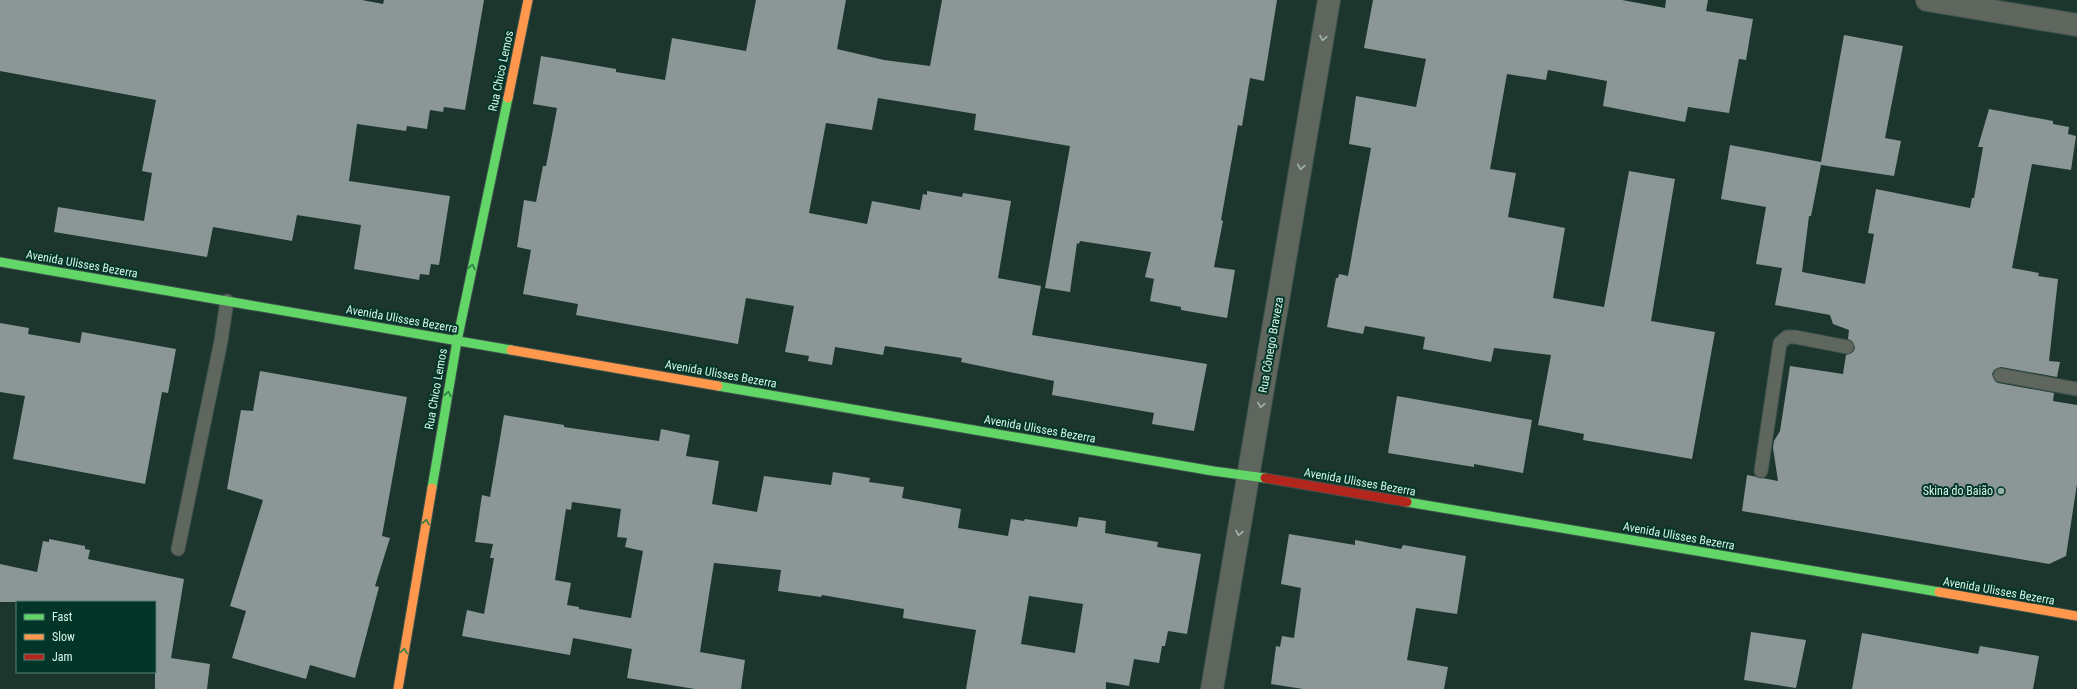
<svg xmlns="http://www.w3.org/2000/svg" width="2077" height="689" viewBox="0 0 2077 689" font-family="'Roboto Condensed',sans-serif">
<rect width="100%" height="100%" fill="#1c362e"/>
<g fill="#8b9696" fill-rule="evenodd">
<polygon points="0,0 362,0 383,4 384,0 484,0 465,110 444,107 443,112 430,110 427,129 407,126 406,131 357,124 349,181 450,196 439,265 431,264 429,275 420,274 419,280 354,269 361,225 297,215 292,241 213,227 207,257 54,232 58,207 144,221 152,173 142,171 156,100 0,71"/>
<polygon points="756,0 846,0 837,49 884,60 930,66 942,0 1277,0 1264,81 1250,78 1242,126 1238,125 1221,220 1223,221 1214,267 1235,270 1227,318 1181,310 1181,307 1150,301 1154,279 1145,277 1151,252 1080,241 1079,244 1077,243 1070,292 1045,288 1070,146 974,130 976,114 878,98 872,130 826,123 809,213 867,224 872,201 920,210 923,194 927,195 927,191 962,197 963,193 1011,201 998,278 1041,286 1032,335 1207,364 1194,431 1152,424 1154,413 1052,395 1054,381 961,362 962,358 885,346 883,355 835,347 832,365 808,361 809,356 785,352 794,306 746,298 738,344 576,315 578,304 523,294 531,250 517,247 524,200 536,202 543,166 546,166 557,108 533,104 541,56 616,69 616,72 665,80 672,38 746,51"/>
<polygon points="1373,0 1622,0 1665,8 1666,0 1708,0 1706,11 1753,19 1746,60 1739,59 1729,113 1688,107 1685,122 1603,106 1607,81 1548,70 1546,80 1507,74 1490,169 1516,173 1508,217 1565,228 1553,298 1604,307 1629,171 1675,179 1651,321 1715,332 1692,459 1583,440 1584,434 1538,425 1551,355 1494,348 1491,362 1423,349 1425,337 1365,326 1363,334 1327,327 1336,278 1338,278 1339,274 1348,276 1371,148 1349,144 1356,96 1416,107 1426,59 1364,48"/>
<polygon points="1844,35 1903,46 1885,138 1901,141 1894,176 1821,165 1811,216 1809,216 1802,272 1797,271 1865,284 1874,234 1868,233 1876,189 1970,208 1972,198 1974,198 1983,147 1978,147 1989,109 2053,121 2053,124 2069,127 2068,134 2076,136 2071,170 2032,164 2012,268 2039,273 2038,276 2058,279 2049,361 2060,362 2057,377 2001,367 1994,370 1992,374 1995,381 1998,383 2054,393 2053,401 2077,405 2077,484 2066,556 2049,564 1742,511 1747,475 1778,481 1773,448 1774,441 1780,431 1790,366 1843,374 1846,355 1853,352 1855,348 1852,341 1848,339 1849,330 1833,324 1830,315 1775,305 1782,268 1756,264 1766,207 1721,199 1730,145 1821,162"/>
<polygon points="0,323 29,328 28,334 80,343 82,332 176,349 168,393 162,392 145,484 13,459 25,396 0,392"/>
<polygon points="260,371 407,397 382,536 390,538 375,586 379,587 355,678 310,665 306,679 232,658 246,611 230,606 263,500 227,489 241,410 253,411"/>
<polygon points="1397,396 1532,420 1523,473 1474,464 1474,467 1388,453"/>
<path d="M504,415L564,425V427L659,441L661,429L690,435L686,456L719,461L712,504L757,512L764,476L831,485L833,472L870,478L869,482L904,487L902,498L961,509L958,528L1008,536L1011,519L1024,521L1025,519L1077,527L1079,517L1106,521L1105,533L1158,542L1157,547L1201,554L1187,634L1168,631L1165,646H1162L1159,663L1134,659L1129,686L1106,682V689H966L976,630L903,618L904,609L822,595L821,597L778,591L781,570L714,563L700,652L745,660L741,689H695L627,678L632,649L573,638L570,655L462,636L467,610L484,614L494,558H490L493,544L475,542L482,495L490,497ZM572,502L621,509L617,537L627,538L625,547L643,551L631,618L579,609V607L567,605L571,583L555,580L566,509L571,510ZM1029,596L1083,604L1075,653L1021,644Z"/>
<polygon points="1289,534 1355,545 1355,540 1401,549 1403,545 1466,556 1457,614 1416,608 1407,660 1448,667 1444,689 1303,689 1271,684 1276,646 1280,647 1282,636 1294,638 1301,588 1281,584"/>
<polygon points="49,539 85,546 85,549 90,550 88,559 184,579 171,658 210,664 207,689 155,689 155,602 0,602 0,564 37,572 43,541 49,542"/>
<polygon points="1751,632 1806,640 1796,688 1744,680"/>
<polygon points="1862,633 1978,654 1980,646 2039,656 2033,689 1852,689"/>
</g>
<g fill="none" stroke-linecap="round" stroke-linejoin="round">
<defs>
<g id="lane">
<polyline points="2000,375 2077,389"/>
<polyline points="1761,471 1780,343 1787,337 1795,337 1847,347"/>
<polyline points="178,549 221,341 227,301"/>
</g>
<g id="street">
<polyline points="1927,0 2077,25"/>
<polyline points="1212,689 1329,0"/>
</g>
<g id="fast">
<polyline points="0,262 511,350"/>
<polyline points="718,386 1213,471 1265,478"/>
<polyline points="432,488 457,341 508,98"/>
<polyline points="1407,502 1939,592"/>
</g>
<g id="slow">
<polyline points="508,98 528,0"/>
<polyline points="511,350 718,386"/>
<polyline points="1939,592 2077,616"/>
<polyline points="398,689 432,488"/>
</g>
<polyline id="jam" points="1265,478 1407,502"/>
</defs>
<use href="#lane" stroke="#3c524b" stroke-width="15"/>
<use href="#street" stroke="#3c524b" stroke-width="24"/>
<use href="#fast" stroke="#3c524b" stroke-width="11"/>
<use href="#slow" stroke="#3c524b" stroke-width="11"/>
<use href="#jam" stroke="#3c524b" stroke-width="11"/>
<use href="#lane" stroke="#5f665d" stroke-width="13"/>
<use href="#street" stroke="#5f665d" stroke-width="22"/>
<use href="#fast" stroke="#63d668" stroke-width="9"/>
<use href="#slow" stroke="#ff974d" stroke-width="9"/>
<use href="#jam" stroke="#b3261e" stroke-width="9"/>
</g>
<defs><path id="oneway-chevron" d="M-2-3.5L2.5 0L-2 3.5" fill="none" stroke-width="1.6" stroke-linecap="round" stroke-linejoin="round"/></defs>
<g stroke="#a1b5aa">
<use href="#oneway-chevron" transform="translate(1323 38) rotate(100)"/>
<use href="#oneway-chevron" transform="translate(1301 167) rotate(100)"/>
<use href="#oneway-chevron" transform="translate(1261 405) rotate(100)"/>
<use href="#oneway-chevron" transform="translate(1239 533) rotate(100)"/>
</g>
<g stroke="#2e7e45">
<use href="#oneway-chevron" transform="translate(472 267) rotate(-78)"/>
<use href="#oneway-chevron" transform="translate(448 394) rotate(-80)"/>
<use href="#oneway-chevron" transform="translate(426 522) rotate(-80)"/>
<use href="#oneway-chevron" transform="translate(404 651) rotate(-80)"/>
</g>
<circle fill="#96b3a8" stroke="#033628" stroke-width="1.5" cx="2001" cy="491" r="4"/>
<g text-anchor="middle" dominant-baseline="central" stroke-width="4" stroke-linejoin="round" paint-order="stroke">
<g font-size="12" fill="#d7f6e9" stroke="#033628">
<text transform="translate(501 71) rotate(-78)">Rua Chico Lemos</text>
<text transform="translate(82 264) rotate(10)">Avenida Ulisses Bezerra</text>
<text transform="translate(402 319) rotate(10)">Avenida Ulisses Bezerra</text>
<text transform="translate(1271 345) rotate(-80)">Rua Cônego Braveza</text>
<text transform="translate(721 374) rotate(10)">Avenida Ulisses Bezerra</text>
<text transform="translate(436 389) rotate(-80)">Rua Chico Lemos</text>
<text transform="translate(1040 429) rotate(10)">Avenida Ulisses Bezerra</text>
<text transform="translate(1360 482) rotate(10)">Avenida Ulisses Bezerra</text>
<text transform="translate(1679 536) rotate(10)">Avenida Ulisses Bezerra</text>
<text transform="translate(1999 591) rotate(10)">Avenida Ulisses Bezerra</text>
</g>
<g font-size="12" fill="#d7f6e9" stroke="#033628" text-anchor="end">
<text x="1993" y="491">Skina do Baião</text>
</g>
</g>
<rect x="16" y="601" width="140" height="72" fill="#033628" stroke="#588375"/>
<rect x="24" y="614" width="20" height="6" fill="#63d668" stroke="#588375"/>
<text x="52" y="621" font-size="12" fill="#d7f6e9">Fast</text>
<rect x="24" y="634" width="20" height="6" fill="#ff974d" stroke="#588375"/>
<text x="52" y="641" font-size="12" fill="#d7f6e9">Slow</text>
<rect x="24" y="654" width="20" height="6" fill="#b3261e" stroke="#588375"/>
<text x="52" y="661" font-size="12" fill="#d7f6e9">Jam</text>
</svg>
